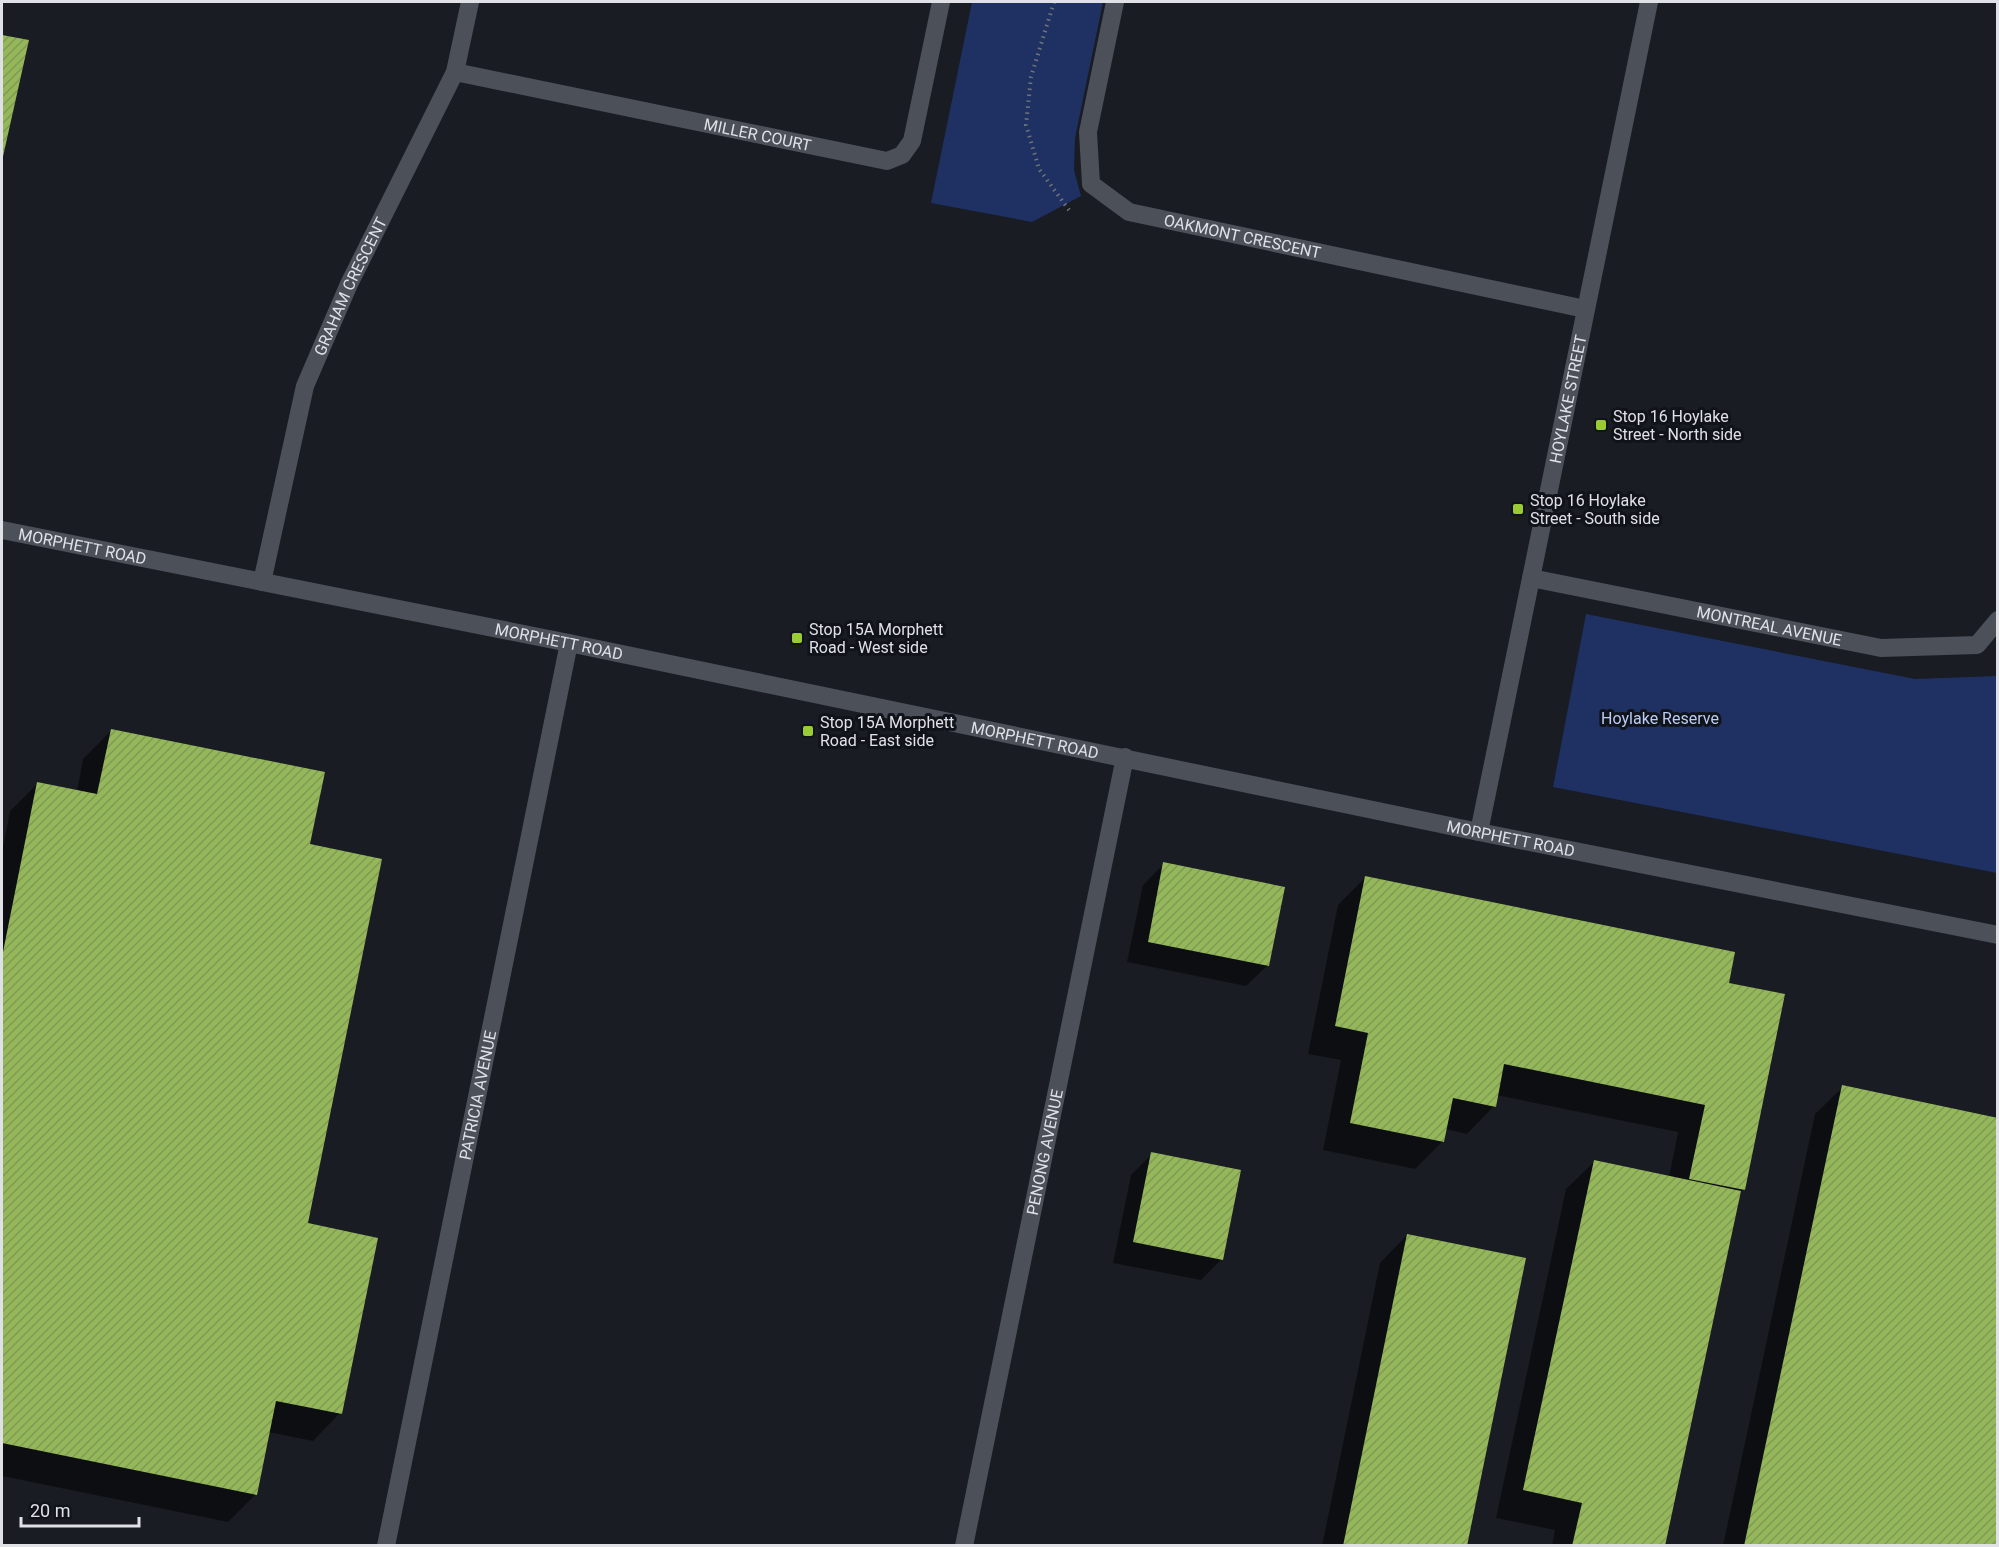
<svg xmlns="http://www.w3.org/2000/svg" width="1999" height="1547" viewBox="0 0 1999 1547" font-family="Roboto,sans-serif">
<defs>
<pattern id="building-hatch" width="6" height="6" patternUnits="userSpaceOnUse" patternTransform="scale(1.5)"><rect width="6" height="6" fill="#94b75a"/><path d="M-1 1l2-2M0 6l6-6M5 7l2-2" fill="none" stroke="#809a55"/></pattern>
</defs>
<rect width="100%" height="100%" fill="#191c23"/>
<g fill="#1e3162">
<polygon points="972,2 1103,2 1075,138 1074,170 1081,196 1032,222 931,203"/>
<polygon points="1586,614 1915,679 1997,676 1997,873 1553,787"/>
</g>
<g fill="#0007">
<polygon points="2,36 27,42 2,159"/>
<polygon points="111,731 309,845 306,1224 340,1413 313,1441 268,1432 256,1494 228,1522 2,1476 2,852 10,811 37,784 77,792 83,759"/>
<polygon points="1164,864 1268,965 1246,986 1127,962 1143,885"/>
<polygon points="1366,877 1727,984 1743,1189 1740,1193 1664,1546 1552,1546 1555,1530 1496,1518 1566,1189 1594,1162 1669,1178 1678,1132 1496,1095 1494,1106 1467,1134 1445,1129 1443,1141 1415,1169 1323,1150 1341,1060 1308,1054 1338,905"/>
<polygon points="1843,1087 1998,1546 1723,1546 1815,1114"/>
<polygon points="1152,1154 1222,1259 1201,1280 1113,1263 1131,1175"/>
<polygon points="1407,1235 1466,1546 1322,1546 1380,1263"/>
</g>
<g fill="url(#building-hatch)">
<polygon points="2,35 29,40 2,161"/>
<polygon points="111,729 325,772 310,844 382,859 308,1223 378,1238 342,1414 276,1401 257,1495 2,1443 2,957 37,782 97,794"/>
<polygon points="1163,862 1285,887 1269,966 1148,942"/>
<polygon points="1365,876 1735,952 1729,983 1785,994 1745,1190 1689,1179 1705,1105 1504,1064 1496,1107 1453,1098 1444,1142 1350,1123 1368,1033 1335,1026"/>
<polygon points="1842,1085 1998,1118 1998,1546 1744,1546"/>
<polygon points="1151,1152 1241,1170 1223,1260 1133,1242"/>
<polygon points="1594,1160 1741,1191 1665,1546 1572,1546 1582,1503 1523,1490"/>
<polygon points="1407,1234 1526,1258 1467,1546 1343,1546"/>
</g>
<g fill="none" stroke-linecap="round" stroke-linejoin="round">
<polyline stroke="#707379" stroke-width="4" stroke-dasharray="1.5 4.5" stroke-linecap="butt" points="1054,2 1031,77 1026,125 1039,169 1069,210"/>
<g stroke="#4c5058" stroke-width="18">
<path id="s1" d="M1115,2L1088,132L1091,184L1129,212L1585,309"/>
<path id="s2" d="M455,72L887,161L902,155L912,141L941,2"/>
<path id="s3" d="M2,530L569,643L1479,832L1998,935"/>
<path id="s4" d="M1531,578L1881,648L1977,645L1998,620"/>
<path id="s5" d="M262,582L305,386L349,284L455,72L470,2"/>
<path id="s6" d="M1479,832L1649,2"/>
<path id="s7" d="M386,1546L569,643"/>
<path id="s8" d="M964,1546L1125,757"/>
</g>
</g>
<g fill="#9acb35" stroke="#10131a" stroke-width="2">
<rect x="1595" y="419" width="12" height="12" rx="3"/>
<rect x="1512" y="503" width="12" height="12" rx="3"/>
<rect x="791" y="632" width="12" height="12" rx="3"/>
<rect x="802" y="725" width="12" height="12" rx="3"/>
</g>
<g text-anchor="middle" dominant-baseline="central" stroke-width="6" stroke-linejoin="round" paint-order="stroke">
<g font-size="16" fill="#dfe1e6" stroke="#10131a">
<text stroke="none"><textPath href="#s2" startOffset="309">MILLER COURT</textPath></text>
<text stroke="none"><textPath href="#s1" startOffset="348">OAKMONT CRESCENT</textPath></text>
<text stroke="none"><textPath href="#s5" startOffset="310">GRAHAM CRESCENT</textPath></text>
<text stroke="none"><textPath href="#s6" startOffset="442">HOYLAKE STREET</textPath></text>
<text stroke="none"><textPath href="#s3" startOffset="82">MORPHETT ROAD</textPath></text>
<text stroke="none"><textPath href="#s4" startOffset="243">MONTREAL AVENUE</textPath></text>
<text stroke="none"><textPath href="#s3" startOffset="568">MORPHETT ROAD</textPath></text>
<text stroke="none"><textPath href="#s3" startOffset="1054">MORPHETT ROAD</textPath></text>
<text stroke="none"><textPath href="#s3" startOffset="1540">MORPHETT ROAD</textPath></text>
<text stroke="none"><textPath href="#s7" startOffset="460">PATRICIA AVENUE</textPath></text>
<text stroke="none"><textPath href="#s8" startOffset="402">PENONG AVENUE</textPath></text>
</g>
<g font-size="16" fill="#dfe1e6" stroke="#10131a" text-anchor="start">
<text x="1613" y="416">Stop 16 Hoylake<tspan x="1613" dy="18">Street - North side</tspan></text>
<text x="1530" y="500">Stop 16 Hoylake<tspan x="1530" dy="18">Street - South side</tspan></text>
<text x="809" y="629">Stop 15A Morphett<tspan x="809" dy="18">Road - West side</tspan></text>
<text x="820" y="722">Stop 15A Morphett<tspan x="820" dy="18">Road - East side</tspan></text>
</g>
<g font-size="16" fill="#bacdf7" stroke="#10131a">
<text x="1660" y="718">Hoylake Reserve</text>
</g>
</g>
<rect width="1999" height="1547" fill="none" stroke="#dfe1e6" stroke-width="6"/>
<path d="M21 1517v9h118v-9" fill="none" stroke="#dfe1e6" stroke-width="3"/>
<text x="30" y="1517" font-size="18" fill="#dfe1e6" stroke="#10131a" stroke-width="4.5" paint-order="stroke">20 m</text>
</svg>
